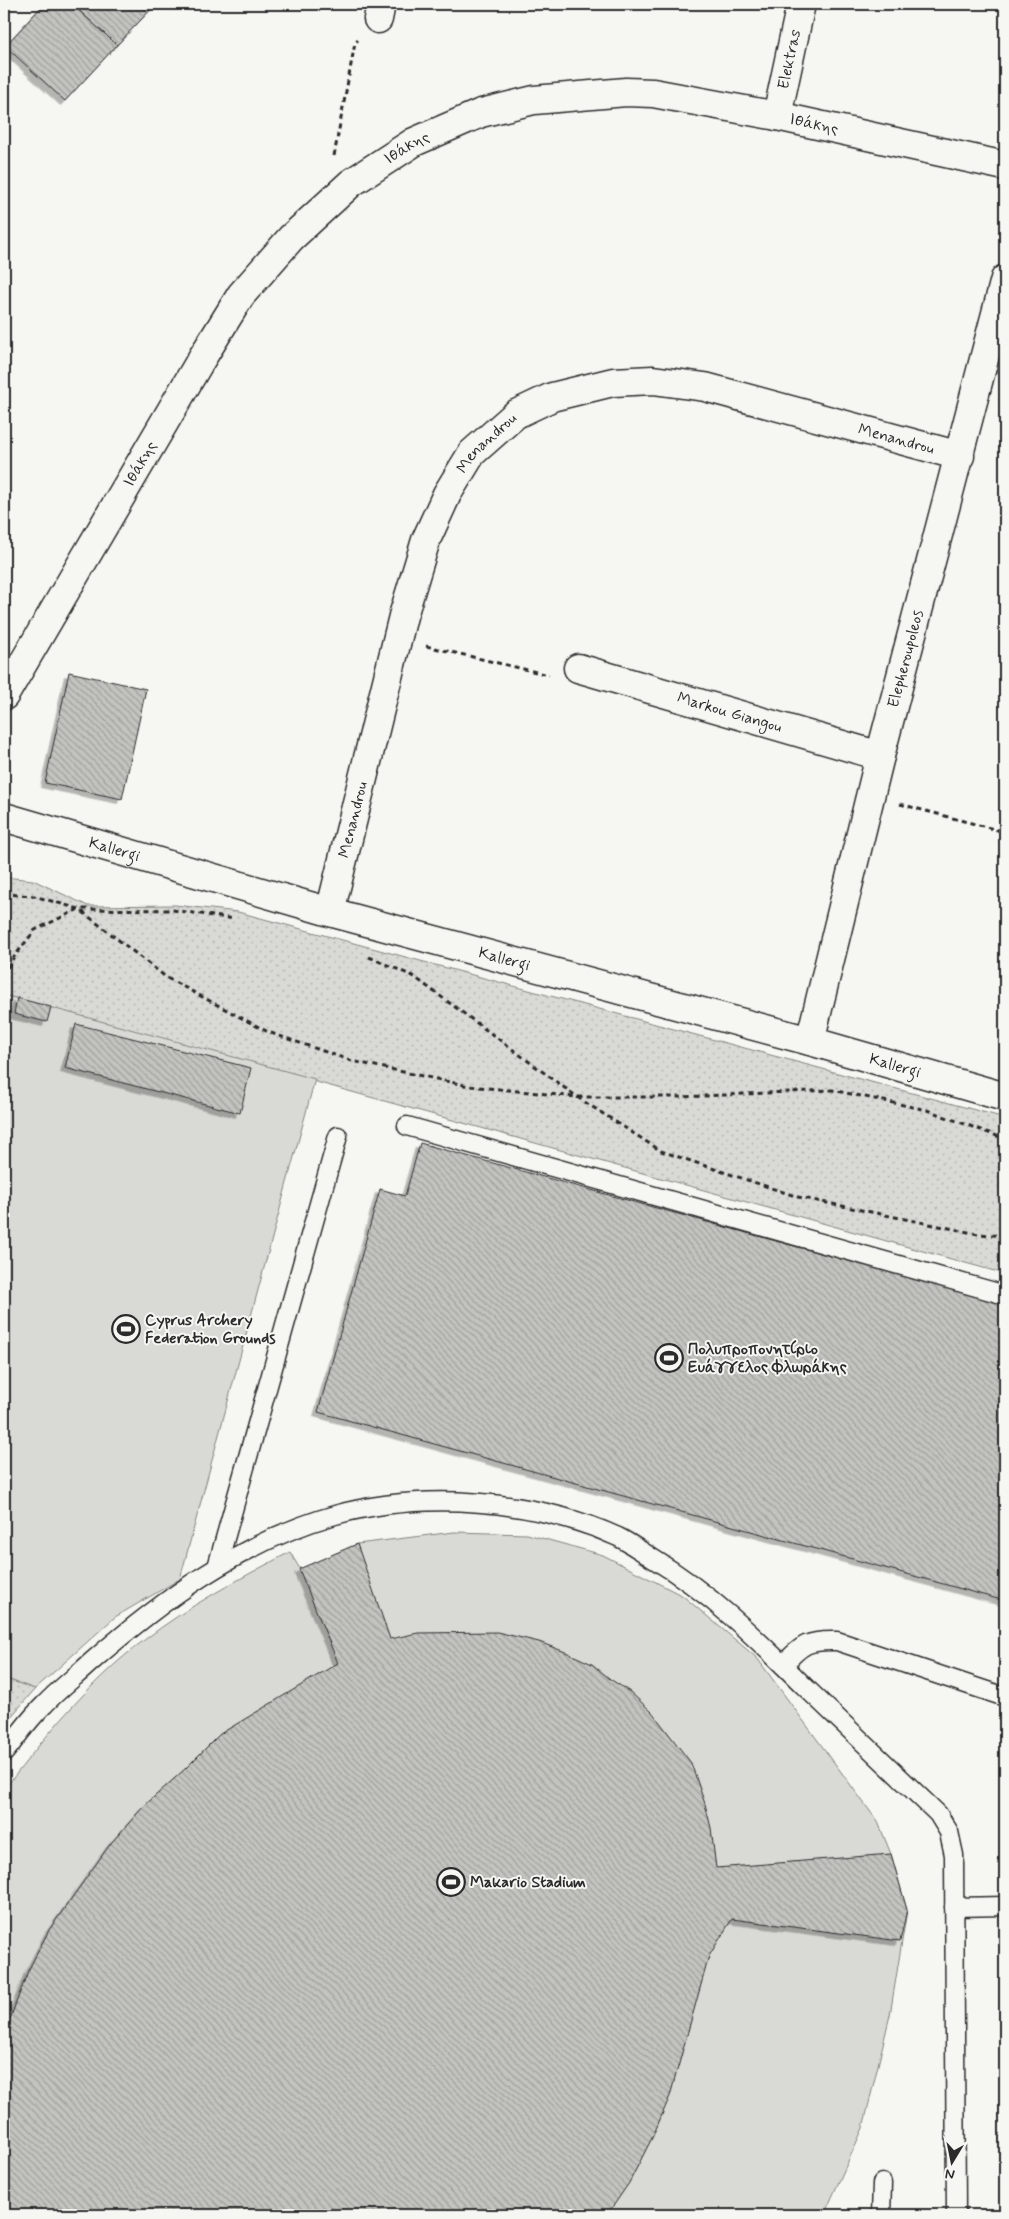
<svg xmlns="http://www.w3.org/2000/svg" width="1009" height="2219" viewBox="0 0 1009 2219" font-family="Mynerve,sans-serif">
<defs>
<pattern id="park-dots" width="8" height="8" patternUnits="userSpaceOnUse" patternTransform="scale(1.25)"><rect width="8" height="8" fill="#d9d9d5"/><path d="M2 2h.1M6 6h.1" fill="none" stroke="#babab7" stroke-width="1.8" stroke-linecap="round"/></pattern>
<pattern id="building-back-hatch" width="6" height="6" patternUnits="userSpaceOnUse" patternTransform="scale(1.25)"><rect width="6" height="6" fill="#c3c3c0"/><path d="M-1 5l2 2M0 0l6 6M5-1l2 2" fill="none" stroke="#9f9f9c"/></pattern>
<filter id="shadow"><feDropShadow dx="-4.5" dy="4.5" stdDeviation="0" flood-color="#0004"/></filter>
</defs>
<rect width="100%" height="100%" fill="#f6f6f2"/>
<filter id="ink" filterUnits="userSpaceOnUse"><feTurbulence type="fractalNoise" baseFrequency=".02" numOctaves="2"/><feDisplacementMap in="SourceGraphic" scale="10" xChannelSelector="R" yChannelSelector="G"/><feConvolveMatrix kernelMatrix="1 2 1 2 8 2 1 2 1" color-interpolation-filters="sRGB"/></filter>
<g filter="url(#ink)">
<g fill="url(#park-dots)" stroke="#828280">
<polygon points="4,877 33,880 88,906 175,905 238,912 1005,1118 1005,1274 4,995"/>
<polygon points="4,1678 35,1689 4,1725"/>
</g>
<g fill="#d9d9d5" stroke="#828280">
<polygon points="4,995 315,1079 180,1579 115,1617 35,1689 4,1678"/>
<path d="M454,1532L527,1534L603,1555L683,1596L757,1658L878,1822L891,1854L907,1910L890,2015L863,2128L824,2215H4V1790L7,1786C47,1734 90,1681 143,1641C188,1606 239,1579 290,1552L300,1569L357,1544Z"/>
</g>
<g fill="url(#building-back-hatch)" stroke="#2b2b2b" filter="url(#shadow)">
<polygon points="44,4 72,4 117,45 65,101 5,46"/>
<polygon points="72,4 156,4 117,45"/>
<polygon points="69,672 146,689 122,799 45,783"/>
<polygon points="17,998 51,1007 47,1022 14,1014"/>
<polygon points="76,1024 251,1068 240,1113 65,1068"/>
<polygon points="420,1143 1005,1304 1005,1601 318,1412 380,1189 405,1196"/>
<polygon points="357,1544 390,1639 418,1633 497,1632 539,1642 568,1653 592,1664 610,1679 630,1692 652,1712 691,1763 705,1804 711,1828 716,1868 891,1854 907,1910 900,1941 732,1919 709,1956 670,2096 653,2136 629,2183 607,2215 4,2215 4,2035 28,1971 49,1930 111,1843 144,1806 185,1769 220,1734 338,1663 299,1569"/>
</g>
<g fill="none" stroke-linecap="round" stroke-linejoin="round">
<defs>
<g id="service">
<polyline points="407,1126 1005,1295"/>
<polyline points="217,1567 338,1136"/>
<path d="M783,1665C802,1644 808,1640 837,1641L1005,1697"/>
<path d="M4,1753C17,1737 29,1719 44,1705C58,1690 75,1677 90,1663C162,1600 242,1541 335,1515C423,1491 535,1499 618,1537C630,1543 641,1551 652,1558C709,1592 756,1638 803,1685C848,1728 893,1771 938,1814L949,1832L954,1855L956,2215"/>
<polyline points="954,1907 1005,1906"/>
<polyline points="881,2215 882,2183"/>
</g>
<g id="minor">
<polyline points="378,19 381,4"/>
<path id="s1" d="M777,116L801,4"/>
<path id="s2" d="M578,668L880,756"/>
<path id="s3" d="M4,696L202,358L241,295L291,238L351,183L414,142L481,113L534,100L626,92L653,93L777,116L1005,166"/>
<path id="s4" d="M4,817L330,912L810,1041L1005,1097"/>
<path id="s5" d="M330,912L403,616L426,540L447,494L472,453L516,414L552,397L613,382L653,380L705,387L960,456"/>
<path id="s6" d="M810,1041L880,756L1005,279"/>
</g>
</defs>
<use href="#service" stroke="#2b2b2b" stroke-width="21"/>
<use href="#minor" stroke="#2b2b2b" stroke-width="31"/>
<g stroke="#2b2b2b" stroke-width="3" stroke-dasharray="5 4" stroke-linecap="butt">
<polyline points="334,156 355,43 358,40"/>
<polyline points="426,646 549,675"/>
<polyline points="900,804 1005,832"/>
<polyline points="4,894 34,896 79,909 167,978 268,1032 352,1061 469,1086 577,1097 681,1097 832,1090 927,1110 1005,1139"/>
<polyline points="369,957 413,976 577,1097 661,1151 798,1197 978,1234 1005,1236"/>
<polyline points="4,976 11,961 35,930 79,909 173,910 234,919"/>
</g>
<use href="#service" stroke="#f6f6f2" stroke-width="18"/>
<use href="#minor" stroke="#f6f6f2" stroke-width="28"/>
</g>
</g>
<defs>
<symbol id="stadium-ring" viewBox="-11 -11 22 22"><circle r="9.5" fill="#f6f6f2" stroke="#2b2b2b" stroke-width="1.5"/><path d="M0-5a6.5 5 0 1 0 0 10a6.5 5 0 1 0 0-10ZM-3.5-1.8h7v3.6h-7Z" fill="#2b2b2b"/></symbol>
</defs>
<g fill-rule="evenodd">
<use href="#stadium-ring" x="110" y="1313" width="32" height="32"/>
<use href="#stadium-ring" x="653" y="1342" width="32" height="32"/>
<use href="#stadium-ring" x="435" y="1866" width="32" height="32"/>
</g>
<g text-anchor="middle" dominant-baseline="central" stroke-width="4" stroke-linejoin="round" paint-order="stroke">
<g font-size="16" fill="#2b2b2b" stroke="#f6f6f2">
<text stroke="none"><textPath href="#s1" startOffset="58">Elektras</textPath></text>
<text stroke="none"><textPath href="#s3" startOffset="1109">Ιθάκης</textPath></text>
<text stroke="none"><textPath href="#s3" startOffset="689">Ιθάκης</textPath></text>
<text stroke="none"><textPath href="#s5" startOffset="935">Menandrou</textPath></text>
<text stroke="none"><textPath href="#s5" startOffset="500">Menandrou</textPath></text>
<text stroke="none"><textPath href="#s3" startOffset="269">Ιθάκης</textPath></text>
<text stroke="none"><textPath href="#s6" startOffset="394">Elepheroupoleos</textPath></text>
<text stroke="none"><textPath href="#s2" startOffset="158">Markou Giangou</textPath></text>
<text stroke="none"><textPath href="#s5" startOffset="95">Menandrou</textPath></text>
<text stroke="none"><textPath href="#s4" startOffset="115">Kallergi</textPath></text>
<text stroke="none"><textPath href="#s4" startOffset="520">Kallergi</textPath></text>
<text stroke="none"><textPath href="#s4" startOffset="925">Kallergi</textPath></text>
</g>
<g font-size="16" font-weight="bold" fill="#2b2b2b" stroke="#f6f6f2" text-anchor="start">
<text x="145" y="1320">Cyprus Archery<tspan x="145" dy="18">Federation Grounds</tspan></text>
<text x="688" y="1349">Πολυπροπονητίριο<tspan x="688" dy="18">Ευάγγελος Φλωράκης</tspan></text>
<text x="470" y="1882">Makario Stadium</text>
</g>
</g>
<rect width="1009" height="2219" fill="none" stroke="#f6f6f2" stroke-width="20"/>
<rect x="10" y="10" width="989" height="2199" fill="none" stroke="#2b2b2b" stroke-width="2" filter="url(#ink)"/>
<g transform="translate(952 2162) rotate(190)" stroke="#f6f6f2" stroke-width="4" paint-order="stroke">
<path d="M0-4L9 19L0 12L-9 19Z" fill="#2b2b2b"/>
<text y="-8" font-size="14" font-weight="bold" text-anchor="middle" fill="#2b2b2b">N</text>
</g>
</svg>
